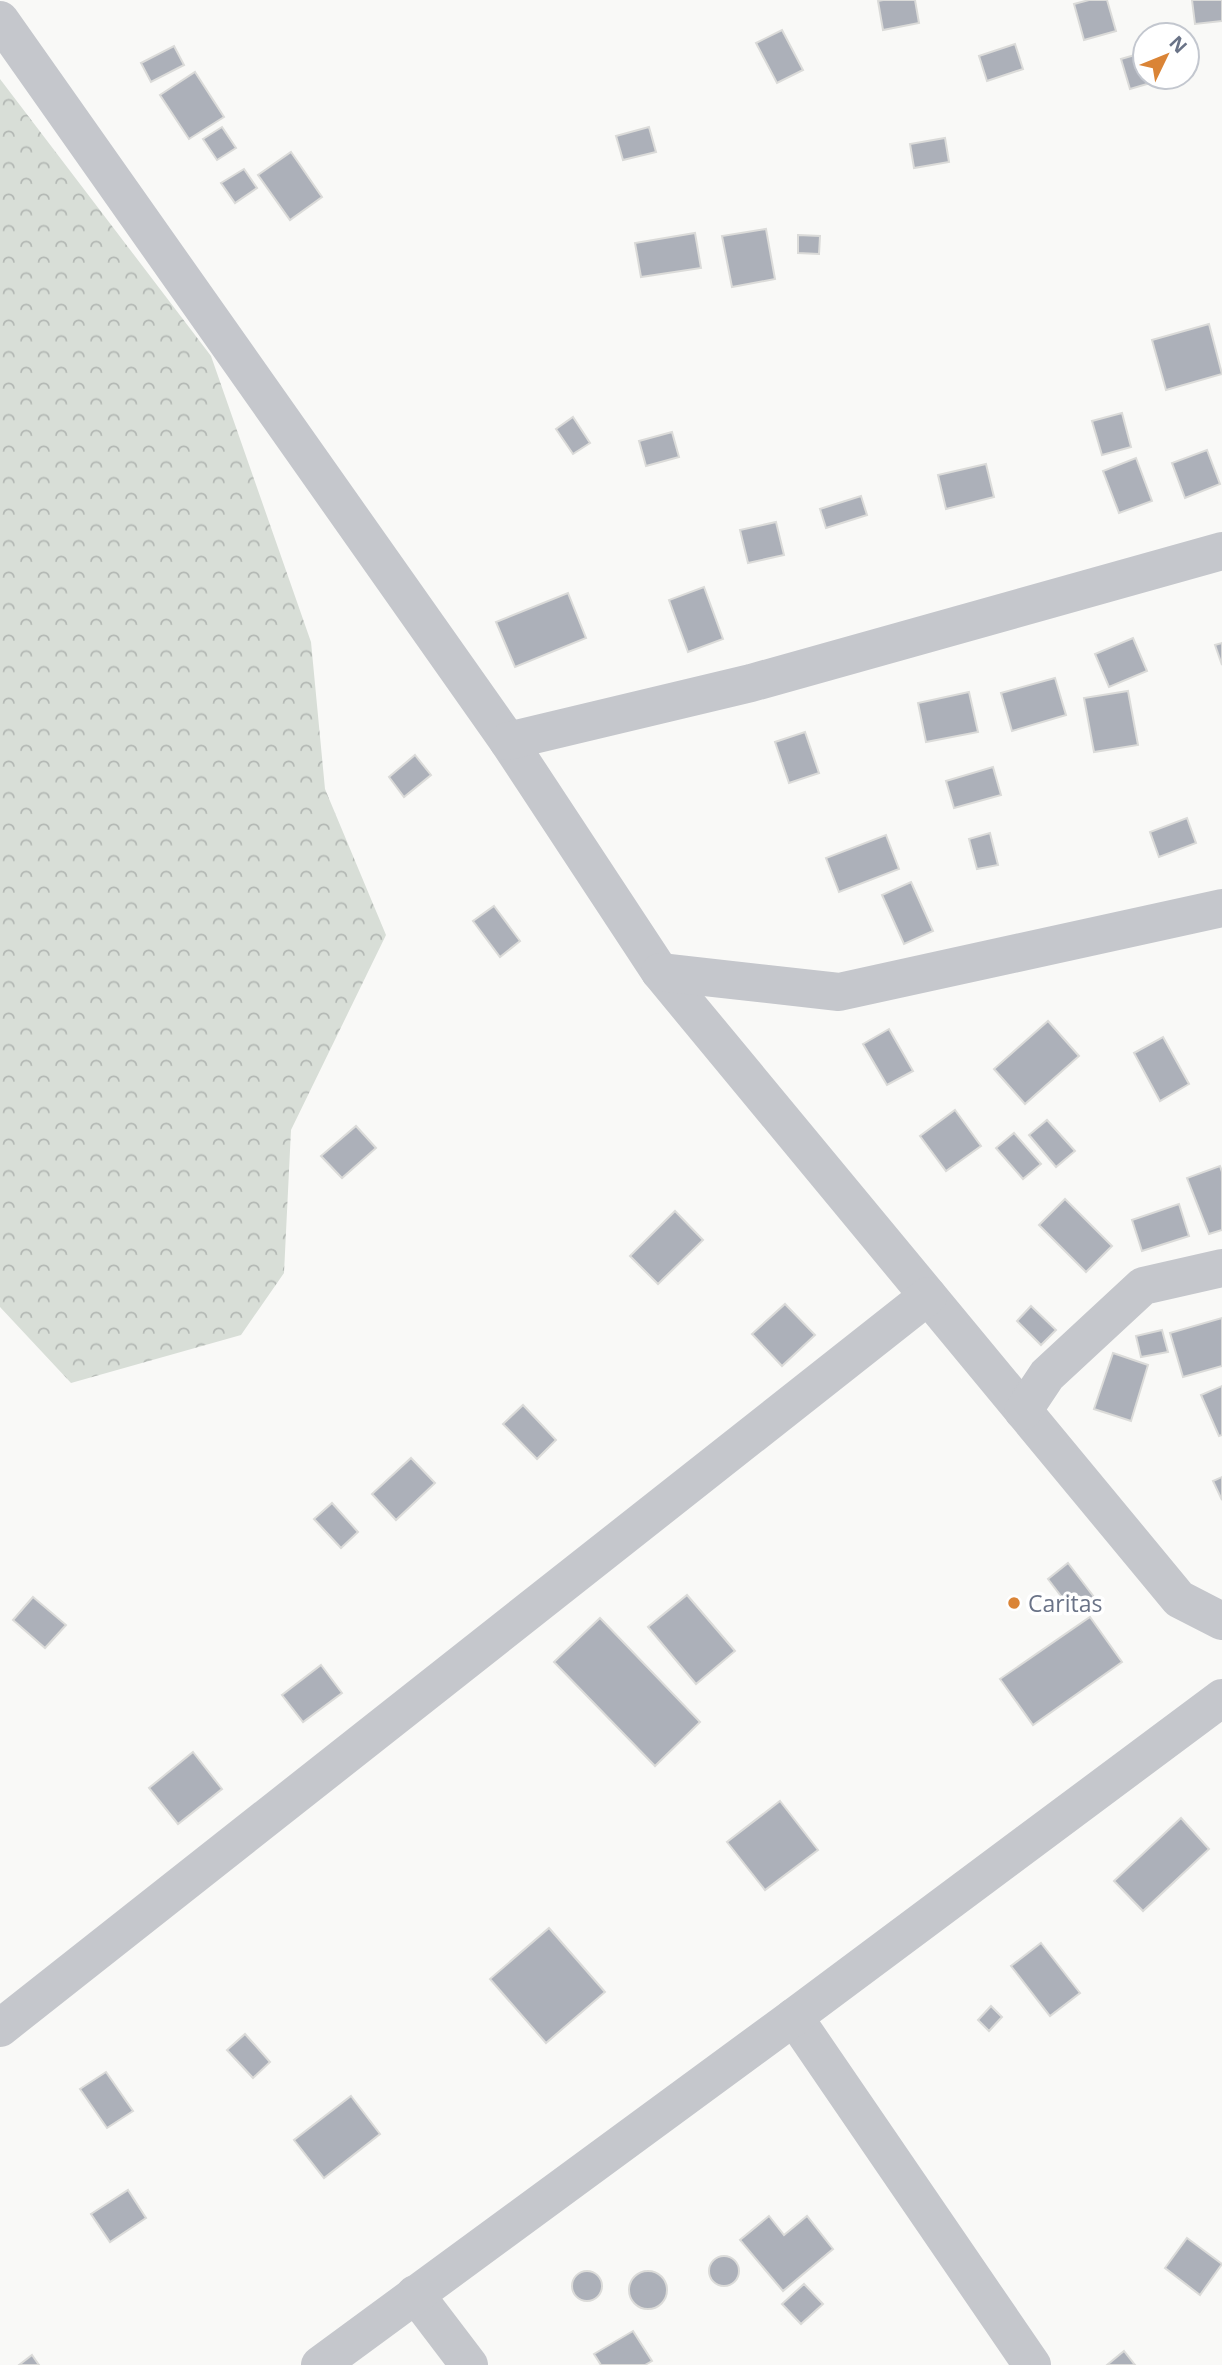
<svg xmlns="http://www.w3.org/2000/svg" width="1222" height="2365" viewBox="0 0 1222 2365" font-family="'Open Sans',sans-serif">
<defs>
<pattern id="forest-crowns" width="20" height="18" patternUnits="userSpaceOnUse" patternTransform="scale(1.75)"><rect width="20" height="18" fill="#d8ded7"/><path d="M2 6a3 3 0 1 1 6 0M12 15a3 3 0 1 1 6 0" fill="none" stroke="#b3b8b4"/></pattern>
</defs>
<rect width="100%" height="100%" fill="#f9f9f7"/>
<polygon fill="url(#forest-crowns)" points="0,79 211,356 311,642 325,789 386,935 291,1130 284,1273 241,1335 71,1383 0,1307"/>
<g fill="#acb0b9" stroke="#dbdbd9" stroke-width="2">
<polygon points="883,0 915,0 919,23 883,30 878,1"/>
<polygon points="1089,0 1107,0 1116,31 1084,40 1074,4"/>
<polygon points="1192,0 1222,0 1222,21 1195,24"/>
<polygon points="782,30 803,70 777,83 756,43"/>
<polygon points="1015,44 1023,69 987,81 979,56"/>
<polygon points="174,46 184,65 151,82 141,63"/>
<polygon points="1145,52 1145,77 1171,77 1130,89 1121,59"/>
<polygon points="195,72 224,117 189,139 160,95"/>
<polygon points="222,127 236,148 217,160 203,139"/>
<polygon points="649,127 656,152 623,160 616,136"/>
<polygon points="945,138 949,162 914,168 910,144"/>
<polygon points="291,152 322,197 290,220 258,175"/>
<polygon points="244,169 257,188 235,203 221,183"/>
<polygon points="766,229 775,279 732,287 722,236"/>
<polygon points="695,233 701,268 641,277 635,243"/>
<polygon points="798,235 820,236 819,254 798,253"/>
<polygon points="1209,324 1222,374 1166,390 1152,340"/>
<polygon points="1122,413 1131,447 1102,455 1092,421"/>
<polygon points="573,417 590,443 573,454 556,429"/>
<polygon points="672,432 679,457 646,466 639,441"/>
<polygon points="1207,450 1220,484 1185,498 1172,463"/>
<polygon points="1136,458 1152,501 1119,513 1103,471"/>
<polygon points="986,464 994,497 946,509 938,475"/>
<polygon points="861,496 867,515 826,528 820,509"/>
<polygon points="776,522 784,555 748,563 740,530"/>
<polygon points="704,587 723,639 688,652 669,600"/>
<polygon points="568,593 586,638 515,667 496,622"/>
<polygon points="1133,638 1147,671 1109,687 1095,654"/>
<polygon points="1222,643 1222,665 1215,645"/>
<polygon points="1055,678 1066,715 1012,731 1001,693"/>
<polygon points="1128,691 1138,745 1094,752 1084,698"/>
<polygon points="969,692 978,732 926,742 918,703"/>
<polygon points="805,732 819,773 789,783 775,742"/>
<polygon points="415,755 431,775 404,797 389,777"/>
<polygon points="993,767 1001,795 954,808 946,781"/>
<polygon points="1187,818 1196,843 1159,857 1150,832"/>
<polygon points="990,833 998,865 977,869 969,839"/>
<polygon points="886,835 899,869 839,892 826,858"/>
<polygon points="911,882 933,931 904,944 882,895"/>
<polygon points="494,906 520,941 500,957 473,921"/>
<polygon points="1048,1021 1079,1056 1025,1104 994,1069"/>
<polygon points="889,1029 913,1071 887,1085 863,1044"/>
<polygon points="1163,1037 1189,1084 1160,1101 1134,1053"/>
<polygon points="955,1110 981,1146 946,1171 920,1136"/>
<polygon points="1047,1120 1075,1151 1056,1167 1029,1135"/>
<polygon points="356,1126 376,1148 342,1178 321,1156"/>
<polygon points="1014,1133 1041,1164 1023,1179 996,1148"/>
<polygon points="1220,1166 1222,1172 1222,1230 1209,1234 1187,1178"/>
<polygon points="1065,1199 1112,1246 1086,1272 1039,1225"/>
<polygon points="1179,1204 1189,1236 1142,1251 1132,1220"/>
<polygon points="675,1211 703,1240 658,1284 630,1256"/>
<polygon points="785,1304 815,1335 782,1366 752,1334"/>
<polygon points="1031,1306 1056,1330 1041,1345 1017,1321"/>
<polygon points="1222,1318 1222,1366 1183,1377 1170,1333"/>
<polygon points="1162,1330 1168,1352 1141,1357 1136,1336"/>
<polygon points="1113,1353 1148,1365 1131,1421 1094,1409"/>
<polygon points="1222,1386 1222,1435 1219,1436 1201,1395"/>
<polygon points="523,1405 556,1440 537,1459 503,1424"/>
<polygon points="411,1458 435,1483 396,1520 372,1494"/>
<polygon points="1222,1477 1222,1500 1213,1481"/>
<polygon points="332,1503 358,1532 341,1548 314,1519"/>
<polygon points="1068,1563 1094,1597 1074,1613 1048,1579"/>
<polygon points="687,1595 735,1651 696,1684 648,1627"/>
<polygon points="33,1597 66,1625 45,1648 13,1620"/>
<polygon points="1090,1617 1122,1662 1033,1725 1000,1679"/>
<polygon points="600,1618 700,1722 655,1766 554,1662"/>
<polygon points="321,1665 342,1693 303,1722 282,1695"/>
<polygon points="193,1752 222,1789 178,1824 149,1788"/>
<polygon points="780,1801 818,1850 765,1890 727,1842"/>
<polygon points="1181,1818 1209,1849 1143,1911 1114,1881"/>
<polygon points="549,1928 605,1992 546,2043 490,1979"/>
<polygon points="1041,1943 1080,1993 1050,2016 1011,1966"/>
<polygon points="991,2006 1002,2017 989,2031 978,2020"/>
<polygon points="245,2034 270,2062 253,2078 227,2050"/>
<polygon points="106,2072 133,2111 107,2128 80,2089"/>
<polygon points="351,2096 380,2134 324,2178 294,2140"/>
<polygon points="128,2190 146,2218 110,2242 91,2214"/>
<polygon points="769,2216 784,2235 807,2216 833,2249 783,2291 740,2240"/>
<polygon points="1187,2238 1222,2264 1200,2295 1165,2268"/>
<circle cx="724" cy="2271" r="15"/>
<circle cx="648" cy="2290" r="19"/>
<circle cx="587" cy="2286" r="15"/>
<polygon points="804,2284 823,2304 801,2324 782,2304"/>
<polygon points="633,2331 652,2361 645,2365 601,2365 594,2354"/>
<polygon points="1124,2351 1135,2365 1107,2365"/>
<polygon points="32,2355 39,2365 19,2365"/>
</g>
<g fill="none" stroke-linecap="round" stroke-linejoin="round">
<g stroke="#c5c7cc" stroke-width="38">
<polyline points="0,20 508,741 660,972 1179,1599 1222,1621"/>
<polyline points="508,741 751,683 1222,551"/>
<polyline points="660,972 839,992 1222,908"/>
<polyline points="1023,1411 1047,1375 1143,1286 1222,1268"/>
<polyline points="794,2017 1032,2365"/>
<polyline points="0,2028 928,1296"/>
<polyline points="415,2294 469,2365"/>
<polyline points="320,2365 794,2017 1222,1698"/>
</g>
</g>
<circle fill="#da8436" stroke="#fff" stroke-width="2.5" cx="1014" cy="1603" r="7"/>
<g text-anchor="middle" dominant-baseline="central" stroke-width="7" stroke-linejoin="round" paint-order="stroke">
<g font-size="23" fill="#6a7387" stroke="#fff" text-anchor="start">
<text x="1028" y="1603">Caritas</text>
</g>
</g>
<g transform="translate(1166 56) rotate(47)"><circle r="33" fill="#ffffff" stroke="#c3c7cf" stroke-width="2"/>
<path d="M0-5L12 26L0 18L-12 26Z" fill="#da8436"/>
<text y="-10" font-size="19" font-weight="bold" text-anchor="middle" fill="#6a7387">N</text>
</g>
</svg>
